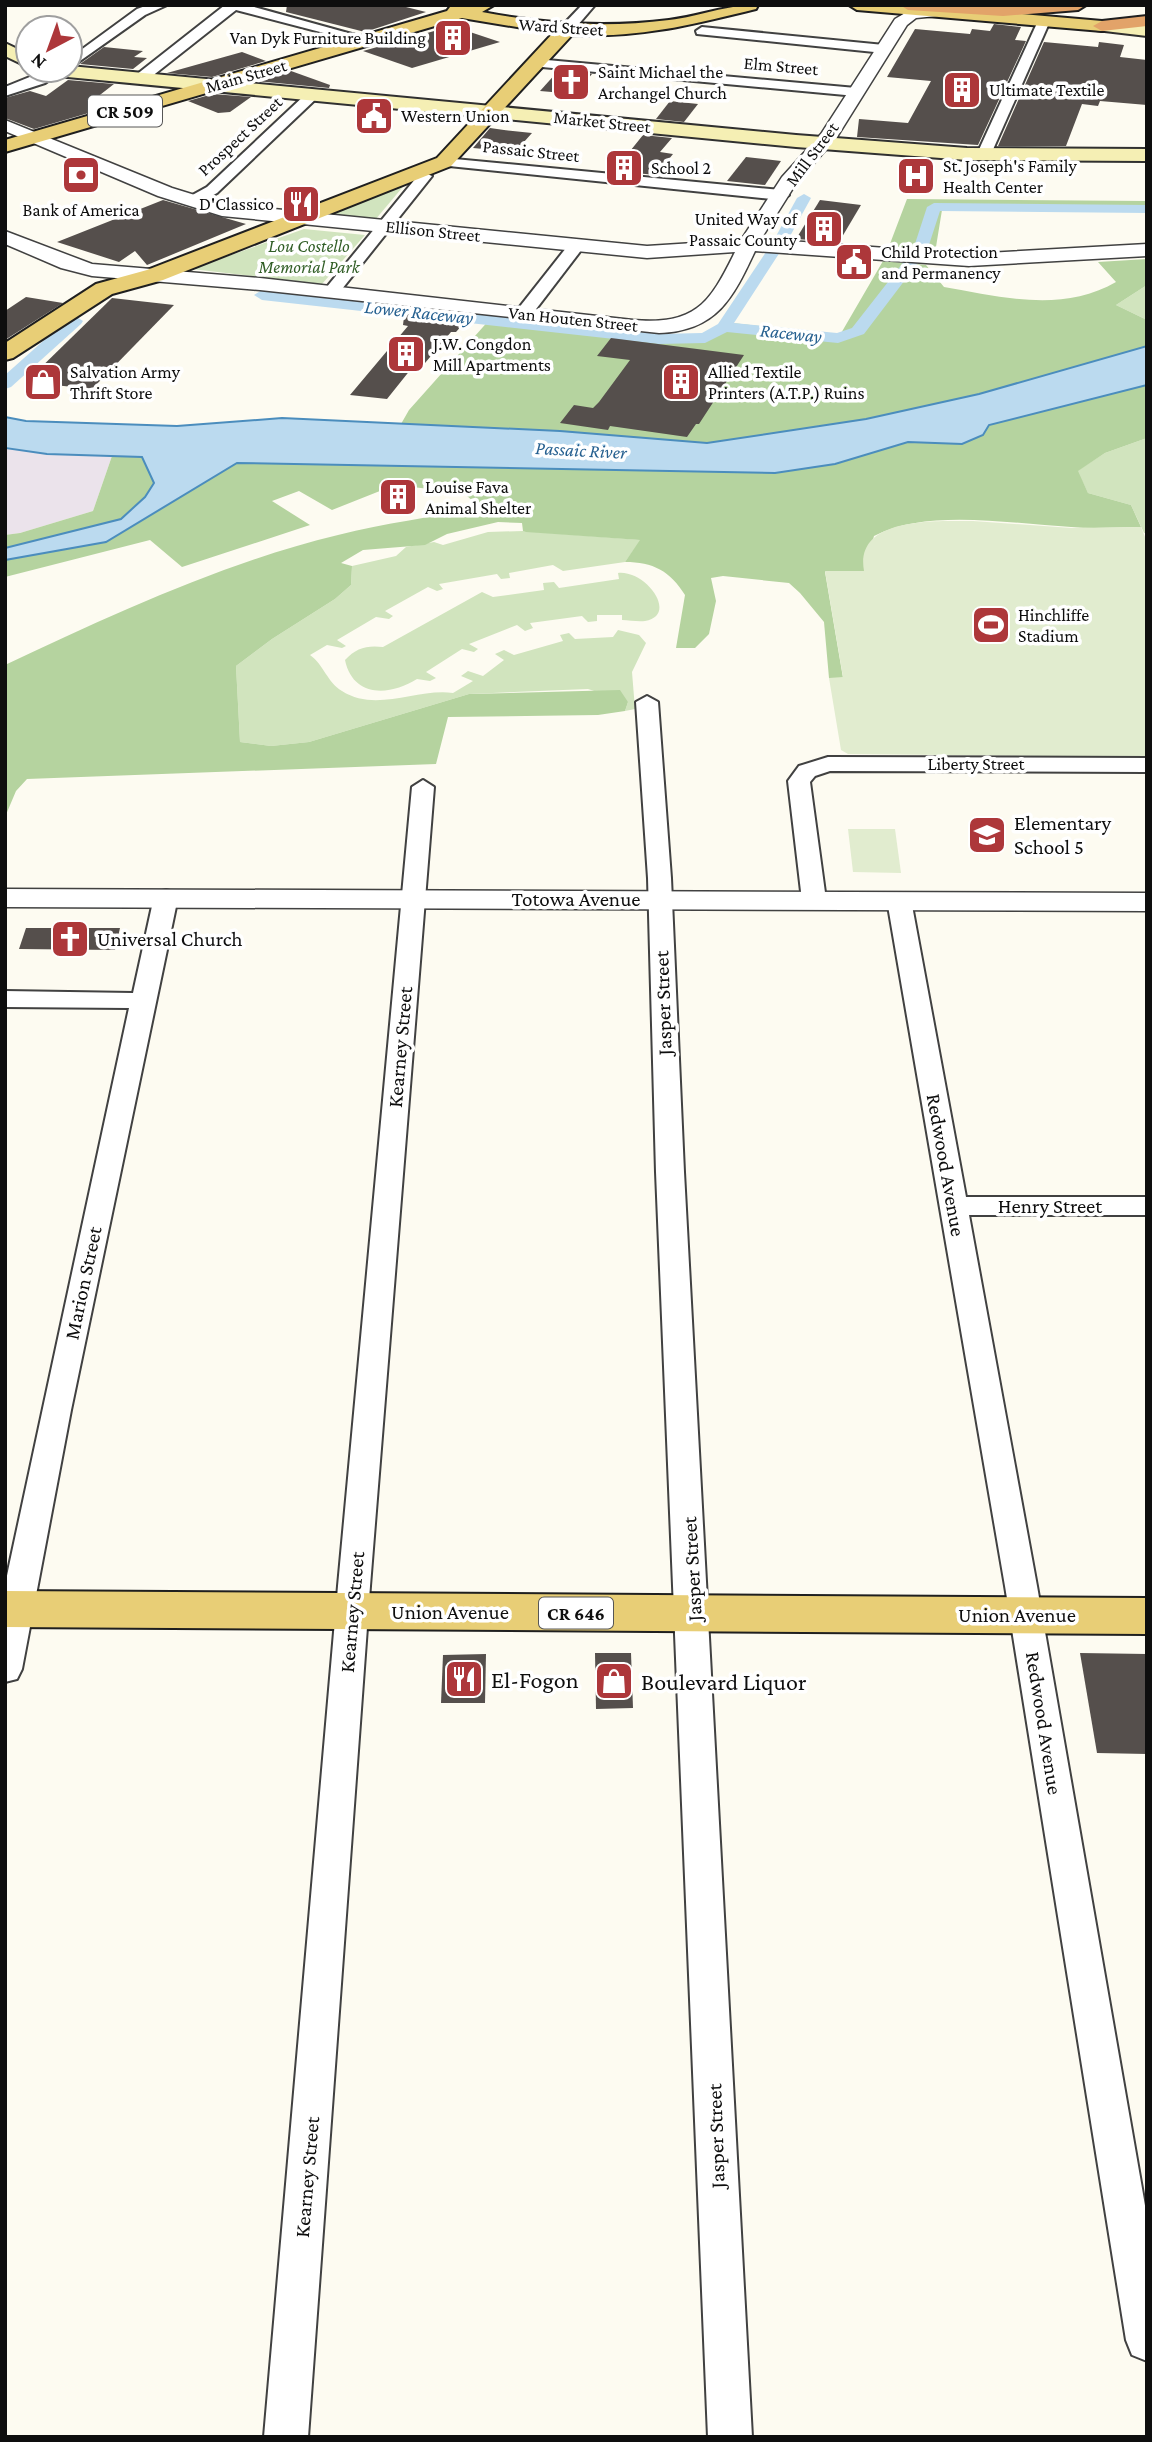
<svg xmlns="http://www.w3.org/2000/svg" width="1152" height="2442" viewBox="0 0 1152 2442" font-family="'Crimson Pro',serif">
<rect width="100%" height="100%" fill="#fdfbf1"/>
<polygon fill="#ebe3eb" points="5,448 47,454 112,456 93,511 20,533 5,535"/>
<g fill="#d1e4be">
<polygon points="407,182 375,220 327,215"/>
<polygon points="304,229 365,235 322,284 192,269"/>
<polygon points="1147,285 1147,320 1116,305"/>
<polygon points="1147,438 1147,533 1144,533 1131,505 1088,493 1077,471 1105,453"/>
<path d="M523,531L641,540L625,562L563,571L553,565L509,573L510,578L501,579L497,574L439,584L443,589L437,591L428,587L385,611L393,616L389,619L376,617L337,640L346,646L342,648L327,645L310,655C324,665 327,682 342,691C376,713 417,688 453,693L473,681L461,676L468,671L483,676L504,660L495,654L504,650L514,655L563,641L560,635L569,633L575,639L613,637L618,630L639,635L646,643L632,672L635,709L625,711L628,702L588,689L469,694L309,742L271,746L240,742L236,666L272,639L335,599L351,585L352,566L396,556L406,547L434,542L443,545L488,532Z"/>
<path d="M618,573C646,570 679,615 645,621C638,622 629,620 622,620V615H597V621L588,622L582,616L530,623L533,628L525,631L517,625L469,644L478,649L474,652L462,649L426,672L436,678L430,681L417,679C390,696 353,698 345,660C356,648 367,645 383,647L482,592L493,597L544,590L543,583L554,582L559,588L619,579Z"/>
</g>
<g fill="#b5d39f">
<polygon points="907,199 1147,201 1147,212 942,210 935,253 888,249"/>
<path d="M1147,259V285L1116,305L1147,320V346L979,394L866,419L707,443L560,431L401,424L409,410L491,318L662,337L703,334L723,322L840,335L883,261L926,265L944,287C1002,297 1062,313 1116,282L1098,262Z"/>
<path d="M1147,385V438L1105,453L1078,471L1088,493L1131,505L1141,527C1118,527 1094,529 1071,527C1012,524 927,508 874,536L864,571L825,572L843,678H829L824,622L800,593L789,583L723,576L711,578L716,601L709,634L695,648H676L685,595C670,571 653,562 625,562L640,540L526,532L523,531L522,523L498,522L447,534L425,545L363,550L341,563L352,566L351,585L335,599L272,639L236,666L240,742L271,746L309,742L469,694L620,690L628,702L625,711L598,715L448,717L436,764L27,779L16,791L5,817V665C111,615 225,562 338,535C385,523 433,517 480,508L464,493L395,485L332,510L299,491L272,501L310,525L182,567L150,540L5,577V560L106,542L237,463L775,473L835,464L908,442L962,444L989,425Z"/>
<polygon points="112,456 142,457 154,483 145,497 121,519 5,548 5,535 20,533 93,511"/>
</g>
<g fill="#e1eccf">
<path d="M973,521L1072,528L1141,527L1147,542V757L848,754L841,750L829,678L843,677L825,571H864C854,516 937,521 973,521Z"/>
<polygon points="848,829 895,829 901,873 853,872"/>
</g>
<polygon fill="#bbdaef" stroke="#4b8dbd" stroke-width="2" points="1147,346 1147,385 989,425 983,435 962,444 908,442 835,464 775,473 237,463 106,542 5,560 5,548 121,519 145,497 154,483 142,457 47,454 5,448 5,417 26,421 177,426 282,418 560,431 707,443 866,419 979,394"/>
<g fill="none" stroke-linecap="round" stroke-linejoin="round">
<g fill="#bbdaef" fill-rule="evenodd">
<polygon points="804,194 811,198 789,238 782,242 777,241 775,238 797,198"/>
<polygon points="934,203 1147,205 1147,213 940,211 927,251 864,334 838,343 727,332 705,343 659,344 262,300 254,295 262,290 659,334 702,333 718,324 770,246 775,245 782,249 734,323 837,333 852,328 913,250 927,207"/>
<polygon points="75,316 83,321 81,324 11,387 5,389 5,375 69,318"/>
</g>
</g>
<g fill="#554f4c">
<polygon points="287,5 398,5 426,12 365,32 286,12"/>
<polygon points="994,24 1021,27 1015,40 1026,41 978,145 857,137 859,119 908,123 931,81 887,77 915,29 970,34 972,29 990,31"/>
<polygon points="452,26 500,42 412,68 363,51"/>
<polygon points="1044,42 1098,47 1099,42 1124,45 1120,57 1147,60 1147,105 1100,101 1098,106 1082,104 1066,146 998,146"/>
<polygon points="104,47 143,51 134,57 147,58 133,69 80,64"/>
<polygon points="242,52 266,61 212,77 167,73"/>
<polygon points="291,71 330,85 329,88 256,81"/>
<polygon points="558,71 592,74 575,94 540,91"/>
<polygon points="68,80 114,84 87,105 99,110 34,129 5,118 5,98 30,91 46,96"/>
<polygon points="213,94 251,97 230,112 218,113 188,101"/>
<polygon points="670,101 698,104 684,122 656,119"/>
<polygon points="490,128 504,130 532,133 515,152 473,148"/>
<polygon points="643,135 672,138 660,152 673,154 656,175 614,171"/>
<polygon points="746,157 781,161 765,185 727,181"/>
<polygon points="163,200 246,224 147,265 135,251 119,262 57,242"/>
<polygon points="820,200 861,205 839,242 796,239"/>
<polygon points="26,297 63,303 5,340 5,311"/>
<polygon points="112,298 174,305 92,389 26,382"/>
<polygon points="405,308 471,315 456,332 451,332 420,369 411,369 387,399 350,395 408,326 403,325"/>
<polygon points="611,338 744,355 699,424 696,424 687,437 610,426 608,430 560,423 574,405 593,408 599,402 630,360 597,356"/>
<polygon points="26,928 120,928 115,950 19,949"/>
<polygon points="595,1653 631,1653 633,1708 596,1709"/>
<polygon points="1080,1653 1147,1654 1147,1754 1097,1753"/>
<polygon points="486,1654 485,1703 441,1703 443,1655"/>
</g>
<g fill="none" stroke-linecap="round" stroke-linejoin="round">
<defs>
<g id="minor">
<polygon points="148,5 167,5 145,15 70,68 70,58 137,9"/>
<polygon points="225,5 247,5 377,41 370,45 236,10 146,81 136,81 136,75"/>
<polygon points="582,5 595,5 571,33 561,33 561,27"/>
<polygon points="1044,17 1050,21 991,154 984,158 979,157 977,154 1038,21"/>
<polygon points="702,27 884,45 891,49 884,53 697,34 696,31"/>
<polygon points="536,59 856,88 863,92 856,96 531,66 531,60"/>
<polygon points="47,70 64,70 45,83 5,96 5,87"/>
<polygon points="307,93 319,96 217,193 197,204 187,204 187,198 207,187"/>
<polygon points="444,158 781,190 789,195 781,200 439,165 437,162"/>
<polygon points="416,169 432,176 338,294 326,294 326,288 416,178 409,173"/>
<polygon points="576,241 582,243 582,249 530,317 518,317 518,309 570,243"/>
<polygon points="647,696 658,702 671,878 684,1172 752,2437 708,2437 656,1172 648,878 636,702"/>
<polygon points="828,757 1147,758 1147,772 830,771 815,776 810,782 826,900 822,905 806,905 802,900 788,781 799,766"/>
<polygon points="423,780 434,787 370,1586 308,2437 264,2437 338,1586 412,787"/>
<polygon points="166,890 174,892 178,897 71,1410 22,1669 17,1679 5,1682 5,1585 129,1008 5,1007 5,991 133,993 154,897 158,892"/>
<polygon points="899,893 907,895 911,900 966,1197 1147,1197 1147,1215 969,1215 1037,1586 1147,2217 1147,2361 1132,2355 1126,2340 1005,1586 887,900 891,895"/>
</g>
<g id="tertiary">
<path d="M942,7L950,12L948,15L916,18L907,25L837,137L795,185L761,239L969,254L1147,244V256L969,266L755,251C733,298 717,331 659,333L260,290L92,276L61,268L5,244V231L92,264L260,278L633,320C695,325 709,305 735,252L647,258L222,216L158,196L5,131V120L172,188L224,204L647,246L741,240L782,177L821,134L895,19L912,9Z"/>
<polygon points="5,889 1147,893 1147,911 5,907"/>
</g>
<g id="secondary">
<polygon points="1102,21 1147,26 1147,36 1096,30 1093,26"/>
<polygon points="5,43 28,54 28,67 5,56"/>
<polygon points="70,66 796,135 967,148 1147,149 1147,161 967,160 796,147 57,76 48,70 70,70"/>
</g>
<g id="primary">
<path d="M494,5L482,12C544,24 606,28 669,20C702,16 724,5 758,5L756,9C690,25 641,38 572,35L451,166L163,280L112,294L13,358L5,360V343L96,284L147,270L437,158L553,33L462,18L5,152V140L447,11L450,7Z"/>
<polygon points="849,5 921,5 1102,21 1111,26 1102,31 857,10"/>
<polygon points="5,1591 1147,1598 1147,1634 5,1627"/>
</g>
<g id="motorway">
<polygon points="900,5 1086,5 1078,10 1003,16 908,10"/>
<polygon points="1147,16 1147,26 1102,31 1093,26 1102,21"/>
</g>
</defs>
<use href="#minor" stroke="#414141" stroke-width="4"/>
<use href="#tertiary" stroke="#414141" stroke-width="3"/>
<use href="#secondary" stroke="#303030" stroke-width="4"/>
<use href="#primary" stroke="#1f1f1f" stroke-width="4"/>
<use href="#motorway" stroke="#1f1f1f" stroke-width="4"/>
<use href="#minor" fill="#fff" fill-rule="evenodd"/>
<use href="#tertiary" fill="#fff" fill-rule="evenodd"/>
<use href="#secondary" fill="#f5efb4" fill-rule="evenodd"/>
<use href="#primary" fill="#e8ce76" fill-rule="evenodd"/>
<use href="#motorway" fill="#e2a369" fill-rule="evenodd"/>
</g>
<defs>
<symbol id="building-square" viewBox="-11 -11 22 22"><rect x="-9" y="-9" width="18" height="18" rx="4" fill="#ad373a" stroke="#fff"/><path d="M-4-6H4V6H1V3H-1V6H-4ZM-2.5-4.3h1.7v1.8h-1.7ZM.8-4.3h1.7v1.8H.8ZM-2.5-1h1.7V.8h-1.7ZM.8-1h1.7V.8H.8Z" fill="#fff"/></symbol>
<symbol id="church-square" viewBox="-11 -11 22 22"><rect x="-9" y="-9" width="18" height="18" rx="4" fill="#ad373a" stroke="#fff"/><path d="M-1.2-6h2.4v3.5h3.3v2.4h-3.3V6h-2.4V-.1h-3.3v-2.4h3.3Z" fill="#fff"/></symbol>
<symbol id="civic-square" viewBox="-11 -11 22 22"><rect x="-9" y="-9" width="18" height="18" rx="4" fill="#ad373a" stroke="#fff"/><path d="M-.6-6.5H3V-4.5H.6V-3L4-1V1h2V6H-6V1h2V-1L-.6-3ZM-1.2 2.5V6h2.4V2.5Z" fill="#fff"/></symbol>
<symbol id="bank-square" viewBox="-11 -11 22 22"><rect x="-9" y="-9" width="18" height="18" rx="4" fill="#ad373a" stroke="#fff"/><path d="M-6-4H6V4H-6ZM0-2.3a2.3 2.3 0 1 0 0 4.6a2.3 2.3 0 1 0 0-4.6Z" fill="#fff"/></symbol>
<symbol id="hospital-square" viewBox="-11 -11 22 22"><rect x="-9" y="-9" width="18" height="18" rx="4" fill="#ad373a" stroke="#fff"/><path d="M-5-5h3v3.5h4V-5h3V5h-3V1.5h-4V5h-3Z" fill="#fff"/></symbol>
<symbol id="restaurant-square" viewBox="-11 -11 22 22"><rect x="-9" y="-9" width="18" height="18" rx="4" fill="#ad373a" stroke="#fff"/><path d="M-5-6h1v4h1v-4h1v4h1v-4h1v5L-1.5 .5V6h-2V.5L-5-1ZM5-6V6H3V1.5H1.5Q1.5-4 5-6Z" fill="#fff"/></symbol>
<symbol id="shop-square" viewBox="-11 -11 22 22"><rect x="-9" y="-9" width="18" height="18" rx="4" fill="#ad373a" stroke="#fff"/><path d="M-5-2.5h2.3a2.7 3.5 0 0 1 5.4 0H5L5.5 6h-11ZM-1.5-2.5h3a1.5 2.3 0 0 0-3 0Z" fill="#fff"/></symbol>
<symbol id="stadium-square" viewBox="-11 -11 22 22"><rect x="-9" y="-9" width="18" height="18" rx="4" fill="#ad373a" stroke="#fff"/><path d="M0-5a6.5 5 0 1 0 0 10a6.5 5 0 1 0 0-10ZM-3.5-1.8h7v3.6h-7Z" fill="#fff"/></symbol>
<symbol id="school-square" viewBox="-11 -11 22 22"><rect x="-9" y="-9" width="18" height="18" rx="4" fill="#ad373a" stroke="#fff"/><path d="M0-5L7-2L0 1L-7-2ZM-4 1L0 2.5L4 1V4Q0 6-4 4Z" fill="#fff"/></symbol>
</defs>
<g fill-rule="evenodd">
<use href="#building-square" x="431" y="16" width="44" height="44"/>
<use href="#church-square" x="549" y="60" width="44" height="44"/>
<use href="#building-square" x="940" y="68" width="44" height="44"/>
<use href="#civic-square" x="352" y="94" width="44" height="44"/>
<use href="#building-square" x="602" y="146" width="44" height="44"/>
<use href="#bank-square" x="59" y="153" width="44" height="44"/>
<use href="#hospital-square" x="894" y="154" width="44" height="44"/>
<use href="#restaurant-square" x="279" y="182" width="44" height="44"/>
<use href="#building-square" x="802" y="207" width="44" height="44"/>
<use href="#civic-square" x="832" y="240" width="44" height="44"/>
<use href="#building-square" x="384" y="332" width="44" height="44"/>
<use href="#shop-square" x="21" y="360" width="44" height="44"/>
<use href="#building-square" x="659" y="360" width="44" height="44"/>
<use href="#building-square" x="376" y="475" width="44" height="44"/>
<use href="#stadium-square" x="969" y="603" width="44" height="44"/>
<use href="#school-square" x="965" y="813" width="44" height="44"/>
<use href="#church-square" x="48" y="917" width="44" height="44"/>
<use href="#restaurant-square" x="442" y="1657" width="44" height="44"/>
<use href="#shop-square" x="592" y="1659" width="44" height="44"/>
</g>
<g text-anchor="middle" dominant-baseline="central" stroke-width="7" stroke-linejoin="round" paint-order="stroke">
<g font-size="18" fill="#0e0e0e" stroke="#fff">
<text transform="translate(561 27) rotate(4)">Ward Street</text>
<text transform="translate(781 66) rotate(5)">Elm Street</text>
<text transform="translate(246 76) rotate(-16)">Main Street</text>
<text transform="translate(602 122) rotate(6)">Market Street</text>
<text transform="translate(240 136) rotate(-43)">Prospect Street</text>
<text transform="translate(531 151) rotate(6)">Passaic Street</text>
<text transform="translate(812 154) rotate(-53)">Mill Street</text>
<text transform="translate(433 231) rotate(6)">Ellison Street</text>
<text transform="translate(573 319) rotate(6)">Van Houten Street</text>
<text x="976" y="764">Liberty Street</text>
</g>
<g font-size="18" fill="#0e0e0e" stroke="#fff" text-anchor="start">
<text x="426" y="38" text-anchor="end">Van Dyk Furniture Building</text>
<text x="598" y="72">Saint Michael the<tspan x="598" dy="21">Archangel Church</tspan></text>
<text x="989" y="90">Ultimate Textile</text>
<text x="401" y="116">Western Union</text>
<text x="943" y="166">St. Joseph's Family<tspan x="943" dy="21">Health Center</tspan></text>
<text x="651" y="168">School 2</text>
<text x="274" y="204" text-anchor="end">D'Classico</text>
<text x="81" y="210" text-anchor="middle">Bank of America</text>
<text x="797" y="219" text-anchor="end">United Way of<tspan x="797" dy="21">Passaic County</tspan></text>
<text x="881" y="252">Child Protection<tspan x="881" dy="21">and Permanency</tspan></text>
<text x="433" y="344">J.W. Congdon<tspan x="433" dy="21">Mill Apartments</tspan></text>
<text x="70" y="372">Salvation Army<tspan x="70" dy="21">Thrift Store</tspan></text>
<text x="708" y="372">Allied Textile<tspan x="708" dy="21">Printers (A.T.P.) Ruins</tspan></text>
<text x="425" y="487">Louise Fava<tspan x="425" dy="21">Animal Shelter</tspan></text>
<text x="1018" y="615">Hinchliffe<tspan x="1018" dy="21">Stadium</tspan></text>
</g>
<g font-size="18" font-style="italic" fill="#315e26" stroke="#fff">
<text x="309" y="246">Lou Costello<tspan x="309" dy="21">Memorial Park</tspan></text>
</g>
<g fill="#fff" stroke="#565656" stroke-width="2">
<rect x="88" y="95.5" width="74" height="31" rx="5"/>
<rect x="539" y="1597.5" width="74" height="31" rx="5"/>
</g>
<g font-size="19" font-weight="bold" fill="#0e0e0e">
<text x="125" y="111">CR 509</text>
<text x="576" y="1613">CR 646</text>
</g>
<g font-size="19" font-style="italic" fill="#266090" stroke="#fff">
<text transform="translate(419 312) rotate(6)">Lower Raceway</text>
<text transform="translate(791 333) rotate(6)">Raceway</text>
<text transform="translate(581 450) rotate(3)">Passaic River</text>
</g>
<g font-size="21" fill="#0e0e0e" stroke="#fff" text-anchor="start">
<text x="1014" y="823">Elementary<tspan x="1014" dy="24">School 5</tspan></text>
<text x="97" y="939">Universal Church</text>
</g>
<g font-size="21" fill="#0e0e0e" stroke="#fff">
<text x="576" y="899">Totowa Avenue</text>
<text transform="translate(663 1003) rotate(-92)">Jasper Street</text>
<text transform="translate(400 1047) rotate(-85)">Kearney Street</text>
<text transform="translate(946 1165) rotate(80)">Redwood Avenue</text>
<text x="1050" y="1206">Henry Street</text>
<text transform="translate(83 1283) rotate(-78)">Marion Street</text>
<text transform="translate(692 1569) rotate(-93)">Jasper Street</text>
<text transform="translate(352 1612) rotate(-85)">Kearney Street</text>
<text x="450" y="1612">Union Avenue</text>
<text x="1017" y="1615">Union Avenue</text>
<text transform="translate(1044 1723) rotate(81)">Redwood Avenue</text>
<text transform="translate(716 2136) rotate(-92)">Jasper Street</text>
<text transform="translate(307 2177) rotate(-85)">Kearney Street</text>
</g>
<g font-size="24" fill="#0e0e0e" stroke="#fff" text-anchor="start">
<text x="491" y="1679">El-Fogon</text>
<text x="641" y="1681">Boulevard Liquor</text>
</g>
</g>
<rect width="1152" height="2442" fill="none" stroke="#0e0e0e" stroke-width="14"/>
<g transform="translate(49 49) rotate(221)"><circle r="33" fill="#ffffff" stroke="#9f9f9f" stroke-width="2"/>
<path d="M0-5L12 26L0 18L-12 26Z" fill="#ad373a"/>
<text y="-10" font-size="19" font-weight="bold" text-anchor="middle" fill="#0e0e0e">N</text>
</g>
</svg>
